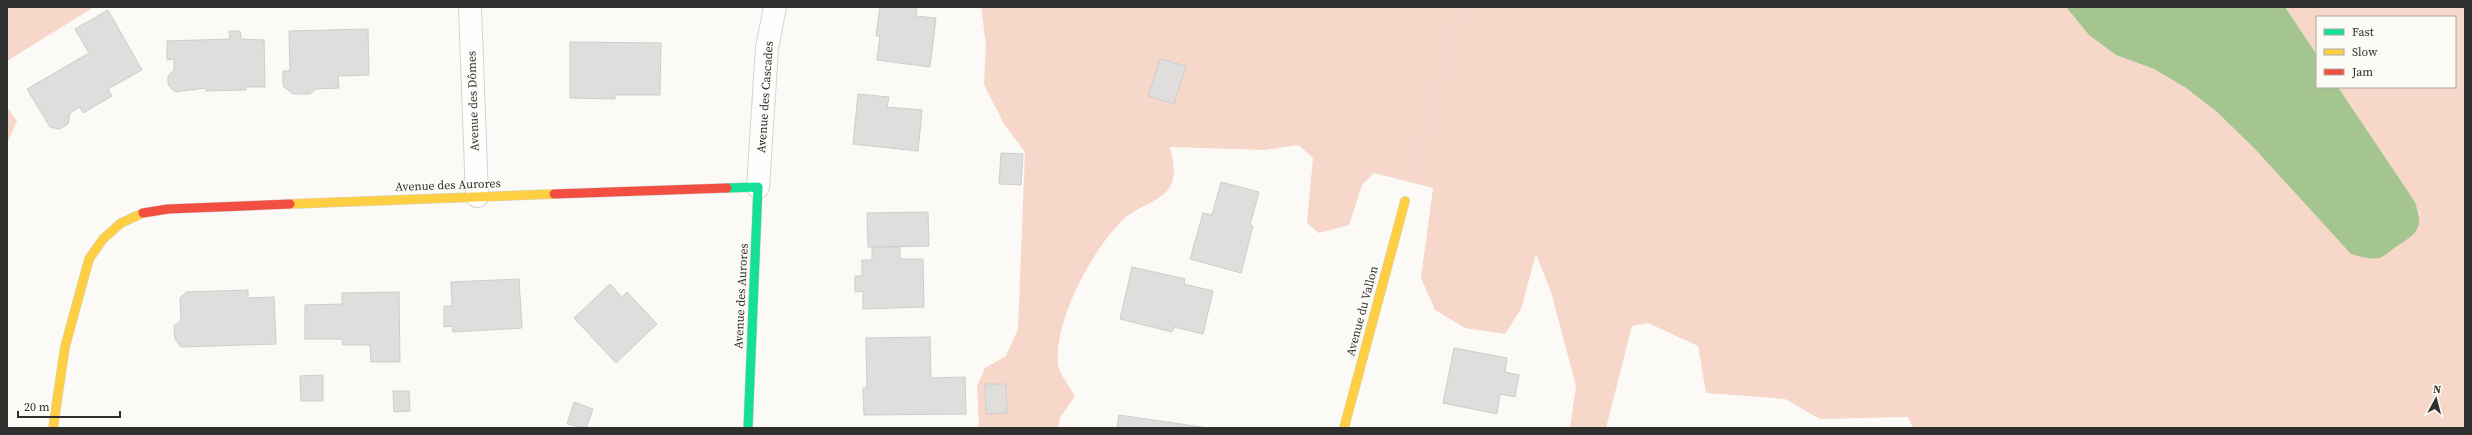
<svg xmlns="http://www.w3.org/2000/svg" width="2472" height="435" viewBox="0 0 2472 435" font-family="'Source Serif 4',serif">
<rect width="100%" height="100%" fill="#fcfaf7"/>
<g fill="#f7d7c9">
<polygon points="7,7 94,7 7,61"/>
<path d="M981,7H2066L2089,35L2116,55L2154,69L2186,88L2217,112L2256,150L2420,215L2415,202L2338,87H2455V17H2317V55L2285,7H2465V428H1913L1908,417L1820,419L1785,399L1706,393L1698,346L1648,323L1632,326L1606,428H1570L1576,386L1551,292L1536,254L1521,309L1505,334L1465,328L1435,310L1421,278L1433,188L1374,173L1362,185L1349,225L1319,233L1307,223L1313,158L1298,145L1265,150L1170,147C1173,160 1178,179 1167,191C1157,202 1138,207 1126,217C1094,246 1054,319 1058,364C1059,374 1070,387 1075,396L1060,418L1058,428H979L977,386L985,368L1006,356L1018,329L1025,152L1004,124L984,85L986,45Z"/>
<polygon points="7,107 17,121 7,143"/>
</g>
<path fill="#a4c58e" d="M2066,7H2285L2317,55V87H2338L2415,202C2425,229 2416,234 2394,248C2390,251 2384,257 2379,258C2370,260 2359,256 2351,254L2256,150L2217,112L2186,88L2154,69L2116,55L2089,35Z"/>
<g fill="#e0dedd" stroke="#cfcdcb">
<polygon points="880,7 917,7 916,16 936,18 930,67 877,60 880,36 876,36"/>
<polygon points="108,10 142,70 108,89 112,96 83,113 80,107 70,113 68,124 59,129 50,127 27,89 89,53 75,29"/>
<polygon points="368,29 369,75 338,76 339,88 316,89 310,94 293,94 283,86 283,71 290,71 289,31"/>
<polygon points="229,31 240,31 241,39 264,40 265,87 246,87 246,90 206,91 206,88 175,92 168,85 168,76 174,70 174,59 167,60 167,41 230,39"/>
<polygon points="570,42 661,43 660,95 615,95 615,99 570,98"/>
<polygon points="1160,59 1186,66 1174,104 1148,96"/>
<polygon points="858,94 889,97 887,107 922,110 918,151 853,144"/>
<polygon points="1001,153 1023,154 1021,185 999,184"/>
<polygon points="1221,182 1259,192 1250,225 1253,226 1241,273 1190,259 1203,213 1212,215"/>
<polygon points="928,212 929,246 868,247 867,213"/>
<polygon points="872,247 900,247 900,259 923,259 924,307 863,309 863,291 855,292 855,276 862,276 862,260 872,260"/>
<polygon points="1132,267 1185,279 1184,284 1213,291 1203,334 1174,327 1172,332 1120,319"/>
<polygon points="519,279 522,328 453,332 452,326 444,327 444,306 452,306 451,282"/>
<polygon points="610,284 622,297 627,292 657,324 616,363 574,318"/>
<polygon points="248,290 248,298 274,297 276,344 181,347 175,339 174,326 181,320 180,298 186,292"/>
<polygon points="399,292 400,362 371,362 370,345 343,345 342,339 305,339 305,305 342,304 342,293"/>
<polygon points="930,337 931,378 965,377 966,414 864,415 863,388 867,388 866,338"/>
<polygon points="1454,348 1507,358 1505,372 1519,375 1515,397 1500,394 1497,414 1443,403"/>
<polygon points="323,375 323,401 301,401 300,376"/>
<polygon points="985,384 1006,384 1007,413 986,414"/>
<polygon points="393,391 409,391 410,411 394,412"/>
<polygon points="574,402 593,409 586,428 567,424"/>
<polygon points="1119,415 1208,428 1117,428"/>
</g>
<g fill="none" stroke-linecap="round" stroke-linejoin="round">
<defs>
<g id="street">
<polyline points="470,7 477,196"/>
<polyline points="758,187 767,48 775,7"/>
</g>
<polyline id="fast" points="727,188 758,187 748,428"/>
<g id="slow">
<polyline points="290,204 554,194"/>
<polyline points="53,428 65,347 89,259 103,239 121,223 143,213"/>
<polyline points="1344,428 1405,201"/>
</g>
<g id="jam">
<polyline points="554,194 727,188"/>
<polyline points="143,213 168,209 290,204"/>
</g>
</defs>
<use href="#street" stroke="#d4d3d1" stroke-width="24"/>
<use href="#fast" stroke="#d4d3d1" stroke-width="10"/>
<use href="#slow" stroke="#d4d3d1" stroke-width="10"/>
<use href="#jam" stroke="#d4d3d1" stroke-width="10"/>
<polyline stroke="#d8d8d8" stroke-width="2.5" stroke-dasharray="1 3" stroke-linecap="butt" points="1413,173 1462,7"/>
<use href="#street" stroke="#fffefe" stroke-width="22"/>
<use href="#fast" stroke="#16e098" stroke-width="9"/>
<use href="#slow" stroke="#ffcf43" stroke-width="9"/>
<use href="#jam" stroke="#f24e42" stroke-width="9"/>
</g>
<g text-anchor="middle" dominant-baseline="central" stroke-width="3" stroke-linejoin="round" paint-order="stroke">
<g font-size="12" fill="#2f2f2d" stroke="#fdfbf6">
<text transform="translate(765 97) rotate(-86)">Avenue des Cascades</text>
<text transform="translate(473 101) rotate(-92)">Avenue des Dômes</text>
<text transform="translate(448 185) rotate(-2)">Avenue des Aurores</text>
<text transform="translate(741 296) rotate(-87)">Avenue des Aurores</text>
<text transform="translate(1362 311) rotate(-75)">Avenue du Vallon</text>
</g>
</g>
<rect width="2472" height="435" fill="none" stroke="#2f2f2d" stroke-width="16"/>
<rect x="2316" y="16" width="140" height="72" fill="#fdfbf6" stroke="#aba9a6"/>
<rect x="2324" y="29" width="20" height="6" fill="#16e098" stroke="#aba9a6"/>
<text x="2352" y="36" font-size="12" fill="#2f2f2d">Fast</text>
<rect x="2324" y="49" width="20" height="6" fill="#ffcf43" stroke="#aba9a6"/>
<text x="2352" y="56" font-size="12" fill="#2f2f2d">Slow</text>
<rect x="2324" y="69" width="20" height="6" fill="#f24e42" stroke="#aba9a6"/>
<text x="2352" y="76" font-size="12" fill="#2f2f2d">Jam</text>
<g transform="translate(2436 399) rotate(7)" stroke="#fdfbf6" stroke-width="3" paint-order="stroke">
<path d="M0-3L7 15L0 10L-7 15Z" fill="#2f2f2d"/>
<text y="-6" font-size="11" font-weight="bold" text-anchor="middle" fill="#2f2f2d">N</text>
</g>
<path d="M18 411v6h102v-6" fill="none" stroke="#2f2f2d" stroke-width="2"/>
<text x="24" y="411" font-size="12" fill="#2f2f2d" stroke="#fdfbf6" stroke-width="3" paint-order="stroke">20 m</text>
</svg>
